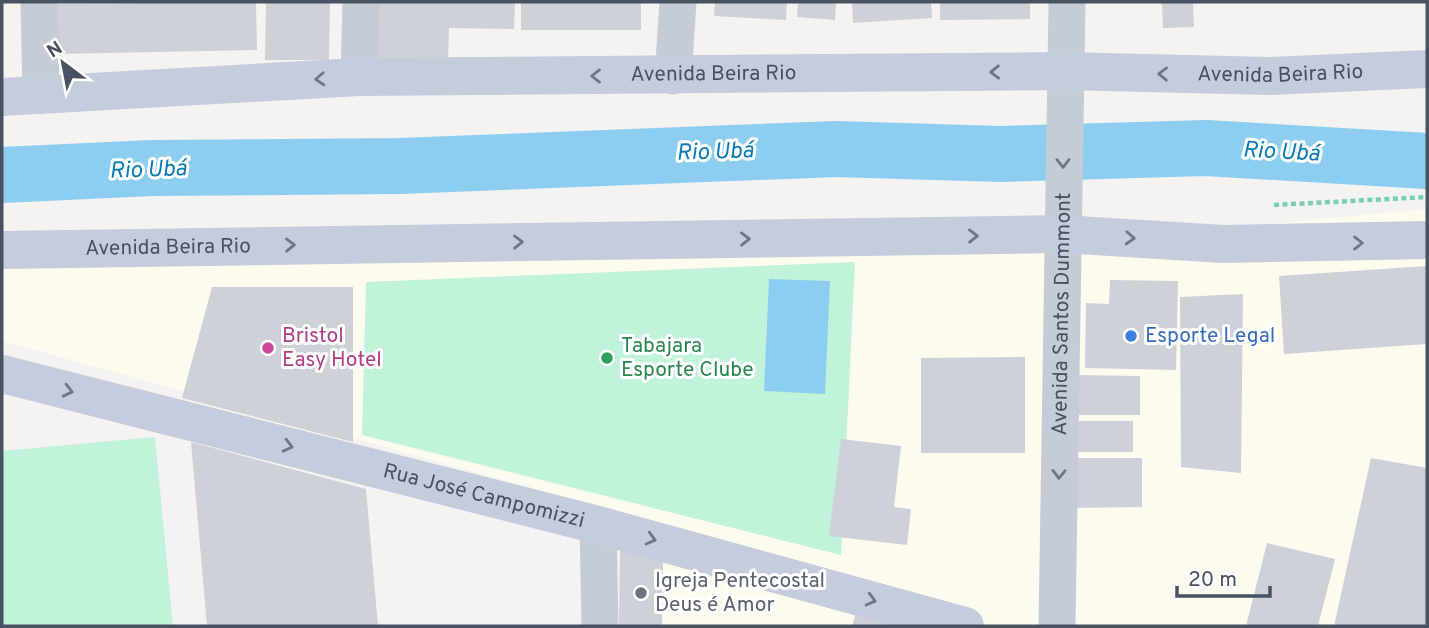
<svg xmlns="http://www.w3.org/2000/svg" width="1429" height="628" viewBox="0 0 1429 628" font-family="Overpass,sans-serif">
<rect width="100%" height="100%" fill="#f4f3f2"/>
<polygon fill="#fdfbee" points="1427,209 1427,626 629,626 628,536 631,515 2,341 2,265 1055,244"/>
<g fill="#c1f2da">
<polygon points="855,262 841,555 362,435 366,282"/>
<polygon points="155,437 173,626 2,626 2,451"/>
</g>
<polygon fill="#8dcef0" points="769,279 830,281 825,394 764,391"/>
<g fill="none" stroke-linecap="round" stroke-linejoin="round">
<polyline stroke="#8dcef0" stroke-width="56" points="2,175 152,168 399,166 836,149 1001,154 1206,148 1427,161"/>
</g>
<g fill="#ced1d7">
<polygon points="256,2 257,50 58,54 57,4"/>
<polygon points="266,2 330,2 329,60 265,60"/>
<polygon points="377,2 515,2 514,29 449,28 448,59 375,58"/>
<rect x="521" y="2" width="120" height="28"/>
<polygon points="715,2 787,2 786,20 714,16"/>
<polygon points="798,2 836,2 835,20 797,17"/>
<polygon points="852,2 931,2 932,18 853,23"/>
<polygon points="940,2 1030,2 1030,19 940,20"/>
<polygon points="1162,2 1193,2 1194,27 1163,28"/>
<polygon points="1427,266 1427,344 1284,354 1279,276"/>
<polygon points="1110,280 1178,281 1176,370 1085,368 1086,303 1109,304"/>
<polygon points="212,287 353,287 353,442 182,398"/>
<polygon points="1243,294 1241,473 1181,467 1180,297"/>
<polygon points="1025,357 1025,453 921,453 921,358"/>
<polygon points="1075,375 1140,376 1140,415 1075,415"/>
<rect x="1074" y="421" width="59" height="31"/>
<polygon points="841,439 901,446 894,507 911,509 907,545 829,536"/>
<polygon points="191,442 366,489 378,626 207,626"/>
<polygon points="1069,458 1142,458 1142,507 1070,508"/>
<polygon points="1371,458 1427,468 1427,626 1334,626"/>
<polygon points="1267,543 1335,559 1318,626 1246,626"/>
<polygon points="620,550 663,560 662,626 619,626"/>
<polygon points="857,610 915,626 852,626"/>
</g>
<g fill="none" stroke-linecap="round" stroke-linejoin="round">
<polyline stroke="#77d1b1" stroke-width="4.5" stroke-dasharray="5 3.5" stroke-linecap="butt" points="1274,205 1427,197"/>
<g stroke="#c6ccd7" stroke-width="37">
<polyline points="39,2 41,95"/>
<polyline points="673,76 678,2"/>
<polyline points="359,77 361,2"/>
<polyline points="598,525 600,626"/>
<path id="s1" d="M1057,626L1067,2"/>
</g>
<g stroke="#c5ccdb" stroke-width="38">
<path id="s2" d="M2,97L359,77L1063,71L1270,76L1427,69"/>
<path id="s3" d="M2,250L1062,234L1223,244L1427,240"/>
<path id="s4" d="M2,374L598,525L965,626"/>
</g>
</g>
<defs><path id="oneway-chevron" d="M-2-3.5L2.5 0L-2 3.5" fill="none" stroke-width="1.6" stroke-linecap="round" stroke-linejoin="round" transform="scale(1.75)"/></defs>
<g stroke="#6e7786">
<use href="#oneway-chevron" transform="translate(995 72) rotate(179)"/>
<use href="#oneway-chevron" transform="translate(1163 74) rotate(-179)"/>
<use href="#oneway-chevron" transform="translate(596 76) rotate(180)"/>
<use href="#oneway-chevron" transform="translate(320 79) rotate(177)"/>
<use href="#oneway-chevron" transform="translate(973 236) rotate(-1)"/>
<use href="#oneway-chevron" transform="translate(1130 238) rotate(3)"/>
<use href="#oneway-chevron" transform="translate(745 239) rotate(-1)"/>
<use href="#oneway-chevron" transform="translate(518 242) rotate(-1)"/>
<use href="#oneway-chevron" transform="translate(1358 243)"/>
<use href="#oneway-chevron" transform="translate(290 245) rotate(-1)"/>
<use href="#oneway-chevron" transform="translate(68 391) rotate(14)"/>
<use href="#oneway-chevron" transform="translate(288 446) rotate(14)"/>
<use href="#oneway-chevron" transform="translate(651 539) rotate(15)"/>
<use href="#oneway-chevron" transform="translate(871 600) rotate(15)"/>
</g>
<g stroke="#6e7784">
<use href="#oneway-chevron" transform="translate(1063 163) rotate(90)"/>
<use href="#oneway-chevron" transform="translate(1059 474) rotate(91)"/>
</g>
<circle fill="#3f7fe0" stroke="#fff" stroke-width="2.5" cx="1131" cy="336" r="7"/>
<circle fill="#d1479c" stroke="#fff" stroke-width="2.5" cx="268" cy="348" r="7"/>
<circle fill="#2e9e5b" stroke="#fff" stroke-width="2.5" cx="607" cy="358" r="7"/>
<circle fill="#6b7280" stroke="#fff" stroke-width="2.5" cx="641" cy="593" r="7"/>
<g text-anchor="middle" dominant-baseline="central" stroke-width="6" stroke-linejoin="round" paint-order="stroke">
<g font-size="21" fill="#495261" stroke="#fff">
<text stroke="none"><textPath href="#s2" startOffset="1279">Avenida Beira Rio</textPath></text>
<text stroke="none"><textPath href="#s2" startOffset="712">Avenida Beira Rio</textPath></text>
<text stroke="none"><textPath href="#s3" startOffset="166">Avenida Beira Rio</textPath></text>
<text stroke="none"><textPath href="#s1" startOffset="312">Avenida Santos Dummont</textPath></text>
<text stroke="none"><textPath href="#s4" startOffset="497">Rua José Campomizzi</textPath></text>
</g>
<g font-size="21" fill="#b23c85" stroke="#fff" text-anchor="start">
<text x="282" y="336">Bristol<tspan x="282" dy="24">Easy Hotel</tspan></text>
</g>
<g font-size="21" fill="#366cbe" stroke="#fff" text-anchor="start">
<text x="1145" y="336">Esporte Legal</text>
</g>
<g font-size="21" fill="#27864d" stroke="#fff" text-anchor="start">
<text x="621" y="346">Tabajara<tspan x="621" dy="24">Esporte Clube</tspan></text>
</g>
<g font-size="21" fill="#5b616d" stroke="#fff" text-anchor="start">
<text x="655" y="581">Igreja Pentecostal<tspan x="655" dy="24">Deus é Amor</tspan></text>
</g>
<g font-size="23" font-style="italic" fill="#087ab5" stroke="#fff">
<text transform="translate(715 153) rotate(-2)">Rio Ubá</text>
<text transform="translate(1281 153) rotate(3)">Rio Ubá</text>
<text transform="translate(148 171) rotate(-2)">Rio Ubá</text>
</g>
</g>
<rect width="1429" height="628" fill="none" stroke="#495261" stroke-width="7"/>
<g transform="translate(63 63) rotate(328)" stroke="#ffffff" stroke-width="5" paint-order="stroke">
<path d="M0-5L12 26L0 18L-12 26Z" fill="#495261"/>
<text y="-10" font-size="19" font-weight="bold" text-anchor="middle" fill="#495261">N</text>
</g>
<path d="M1177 586v10h93v-10" fill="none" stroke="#495261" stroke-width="3.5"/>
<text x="1188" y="586" font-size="21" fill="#495261" stroke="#ffffff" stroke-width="5" paint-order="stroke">20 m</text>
</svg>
